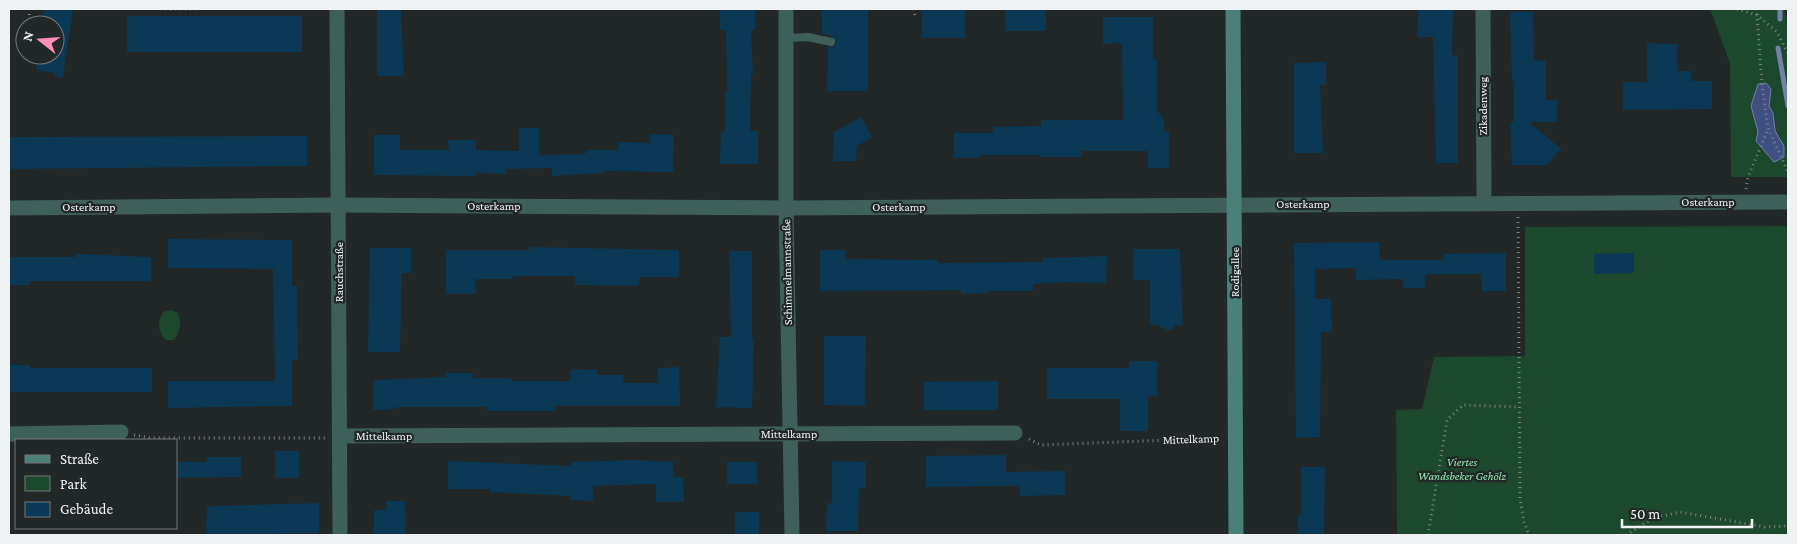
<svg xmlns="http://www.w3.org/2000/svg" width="1797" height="544" viewBox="0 0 1797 544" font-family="'Crimson Pro',serif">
<rect width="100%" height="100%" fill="#222727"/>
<g fill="#1c482e">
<polygon points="1710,9 1784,9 1788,23 1788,177 1731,177 1730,63"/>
<polygon points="1788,226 1788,535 1397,535 1396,410 1422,409 1434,357 1525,356 1525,227"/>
<path d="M171,310L178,313C182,323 180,331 174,340H166C158,332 157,322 163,312Z"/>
</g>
<polygon fill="#3f4f82" stroke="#7480a4" points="1766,83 1771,89 1769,106 1773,113 1775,131 1784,146 1784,157 1774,162 1756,141 1758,132 1751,106 1758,84"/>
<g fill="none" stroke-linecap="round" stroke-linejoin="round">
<g stroke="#7480a4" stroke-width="5">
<polyline points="1780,9 1780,19"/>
<polyline points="1778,48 1788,106"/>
</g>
</g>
<g fill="#0b3955">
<polygon points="44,9 73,9 63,77 55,77 55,73 36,70 38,55 55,55 55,25 42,25"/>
<polygon points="377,9 401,9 404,76 377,76"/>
<polygon points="720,9 755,9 755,30 751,30 753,75 751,75 750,131 758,131 758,164 720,164 721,131 725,131 725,92 727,92 726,30 720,30"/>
<polygon points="822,9 868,9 868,91 827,91 828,47 835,46 836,41 828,34 822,34"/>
<rect x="922" y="9" width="43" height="29"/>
<rect x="1005" y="9" width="41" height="22"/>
<polygon points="1418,9 1453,9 1452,55 1458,55 1458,163 1436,163 1433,37 1417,37"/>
<polygon points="1510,12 1533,12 1534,60 1546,61 1546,100 1557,100 1557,122 1529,122 1561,149 1547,165 1512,165 1510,122 1514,122 1514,81 1512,81"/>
<rect x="127" y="16" width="175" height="36"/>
<polygon points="1103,17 1153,17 1153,59 1157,59 1157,110 1164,121 1164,129 1169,133 1169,168 1148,168 1148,151 1082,151 1082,157 1040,157 1040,155 979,155 979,158 954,158 954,133 993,133 993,127 1041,126 1041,120 1123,120 1122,43 1103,44"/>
<polygon points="1647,43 1677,44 1677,71 1691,71 1691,81 1712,81 1712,109 1623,110 1623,82 1647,82"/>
<polygon points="1326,62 1326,85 1320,85 1323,153 1294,153 1294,63"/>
<polygon points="861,117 872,137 857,146 856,161 833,161 834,132"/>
<polygon points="519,128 539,128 539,155 586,154 586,150 618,150 618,142 650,143 650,134 674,135 673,172 603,171 603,173 552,176 552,168 506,169 506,174 476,173 476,176 374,175 374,135 400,135 400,150 449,150 448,140 476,140 476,150 519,151"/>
<polygon points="307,136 307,166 9,169 9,137"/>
<polygon points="168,239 292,240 292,286 297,286 298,360 292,360 292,406 168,408 168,381 275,381 273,269 168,268"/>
<polygon points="1379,242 1380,260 1444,260 1444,254 1506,253 1506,291 1482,291 1481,274 1425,274 1425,288 1403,288 1403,279 1356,280 1355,268 1315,269 1315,299 1331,299 1332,332 1321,332 1320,437 1296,438 1294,243"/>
<polygon points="529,247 679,250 679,277 639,277 639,286 575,285 575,276 513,276 513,279 475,279 476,294 446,294 446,250 529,250"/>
<polygon points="370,248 411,248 411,273 402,273 400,352 368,352"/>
<polygon points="1133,249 1180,249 1183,325 1175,325 1173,329 1167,330 1157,325 1150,325 1150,280 1133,280"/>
<polygon points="820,250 846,250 846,259 938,260 938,263 1043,262 1043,258 1107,256 1106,283 1066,282 1033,284 1033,291 987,291 987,293 961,294 961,290 820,291"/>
<polygon points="729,251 752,251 752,338 754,338 752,408 716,407 720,337 731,337"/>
<polygon points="1634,253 1634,273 1594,274 1594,254"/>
<polygon points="76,254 151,257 151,281 30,281 30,285 9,285 9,257 76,257"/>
<polygon points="824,336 866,336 865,406 824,405"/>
<polygon points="1129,361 1157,361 1157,396 1148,396 1148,431 1120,431 1120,399 1047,399 1047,368 1129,368"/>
<polygon points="9,365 30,365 30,368 152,368 152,392 9,392"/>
<polygon points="679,367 680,406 555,406 555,411 487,411 487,407 396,407 396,409 373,410 373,380 446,377 446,373 473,373 473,378 511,378 511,381 570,381 571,369 597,370 597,375 624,375 623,383 658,383 658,368"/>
<polygon points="998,381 998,410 924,410 924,382"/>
<rect x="275" y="451" width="24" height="27"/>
<polygon points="1006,455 1006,472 1065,471 1065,495 1020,496 1019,486 926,487 926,456"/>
<polygon points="207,457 241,457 241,477 176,478 176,462 207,462"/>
<polygon points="634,460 673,462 674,477 683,478 684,502 656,502 656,484 593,486 593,501 571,500 571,496 490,492 490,489 448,489 448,461 571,466 571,462"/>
<polygon points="832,461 866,462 866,488 859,488 858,531 826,531 827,503 832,503"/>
<rect x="727" y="462" width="30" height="22"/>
<polygon points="1301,467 1325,467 1324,535 1298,535 1298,514 1301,514"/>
<polygon points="386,501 405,501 406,535 374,535 374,510 386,510"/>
<polygon points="319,503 319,533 206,535 207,509 209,506"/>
<rect x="735" y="512" width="24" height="23"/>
</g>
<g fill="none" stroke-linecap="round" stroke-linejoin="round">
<g stroke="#7f8383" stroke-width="3" stroke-dasharray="1 4" stroke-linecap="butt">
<polyline points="29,9 30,25"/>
<polyline points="165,9 197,9"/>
<polyline points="914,9 915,18"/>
<polyline points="1737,9 1757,15 1762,84 1768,128 1788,172"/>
<polyline points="1757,9 1757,15 1777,32 1788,54"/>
<polyline points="1746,189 1748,177 1768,129"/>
<polyline points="1518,217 1520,498 1524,522 1529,535"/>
<polyline points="134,435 151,438 325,438"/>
<polyline points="1029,439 1041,445 1221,438"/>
<polyline points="1428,535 1447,420 1463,405 1518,407"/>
<polyline points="1626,535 1654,518 1680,512 1765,527 1788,526"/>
<polyline points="1787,535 1788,535"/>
</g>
<polyline stroke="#3f605a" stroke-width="8" points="786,38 808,37 831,42"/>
<g stroke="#3f605a" stroke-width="15">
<polyline points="337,9 340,535"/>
<polyline points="786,9 786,208 792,535"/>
<polyline points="1483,9 1484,203"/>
<polyline points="9,208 338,205 786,208 1788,202"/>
<polyline points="9,434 121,432"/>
<polyline points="340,436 1015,433"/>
</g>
<polyline stroke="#4b8078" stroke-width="15" points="1233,9 1236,535"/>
</g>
<g text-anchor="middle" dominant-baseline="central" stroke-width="4.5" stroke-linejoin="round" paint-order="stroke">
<g font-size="12" fill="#f0f3f4" stroke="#222727">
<text transform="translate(1483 106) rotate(-90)">Zikadenweg</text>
<text x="1708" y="202">Osterkamp</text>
<text x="1303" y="204">Osterkamp</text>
<text x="494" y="206">Osterkamp</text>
<text x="89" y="207">Osterkamp</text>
<text x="899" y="207">Osterkamp</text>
<text transform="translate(339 272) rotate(-90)">Rauchstraße</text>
<text transform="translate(787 272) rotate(-91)">Schimmelmannstraße</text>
<text transform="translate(1235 272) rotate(-90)">Rodigallee</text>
<text x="789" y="434">Mittelkamp</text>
<text x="384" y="436">Mittelkamp</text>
<text transform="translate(1191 439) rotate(-2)">Mittelkamp</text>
</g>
<g font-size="12" font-style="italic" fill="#90e7af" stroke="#222727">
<text x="1462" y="462">Viertes<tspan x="1462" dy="14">Wandsbeker Gehölz</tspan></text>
</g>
</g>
<rect width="1797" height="544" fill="none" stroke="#f0f3f4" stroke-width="20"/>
<rect x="15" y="439" width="162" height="90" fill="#222727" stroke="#747979"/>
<rect x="25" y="455" width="25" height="8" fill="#4b8078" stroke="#747979"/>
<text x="60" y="464" font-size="15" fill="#f0f3f4">Straße</text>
<rect x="25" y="476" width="25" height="15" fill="#1c482e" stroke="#747979"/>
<text x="60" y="489" font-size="15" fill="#f0f3f4">Park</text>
<rect x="25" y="502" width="25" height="15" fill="#0b3955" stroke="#747979"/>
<text x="60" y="514" font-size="15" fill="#f0f3f4">Gebäude</text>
<g transform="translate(40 40) rotate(287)"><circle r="24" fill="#222727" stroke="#747979"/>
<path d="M0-4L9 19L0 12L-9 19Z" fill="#fe8ebc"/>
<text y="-8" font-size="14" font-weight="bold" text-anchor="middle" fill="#f0f3f4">N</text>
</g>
<path d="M1622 519v8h130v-8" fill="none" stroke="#f0f3f4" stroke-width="2.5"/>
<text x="1630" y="519" font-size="15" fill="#f0f3f4" stroke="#222727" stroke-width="4" paint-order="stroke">50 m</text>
</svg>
